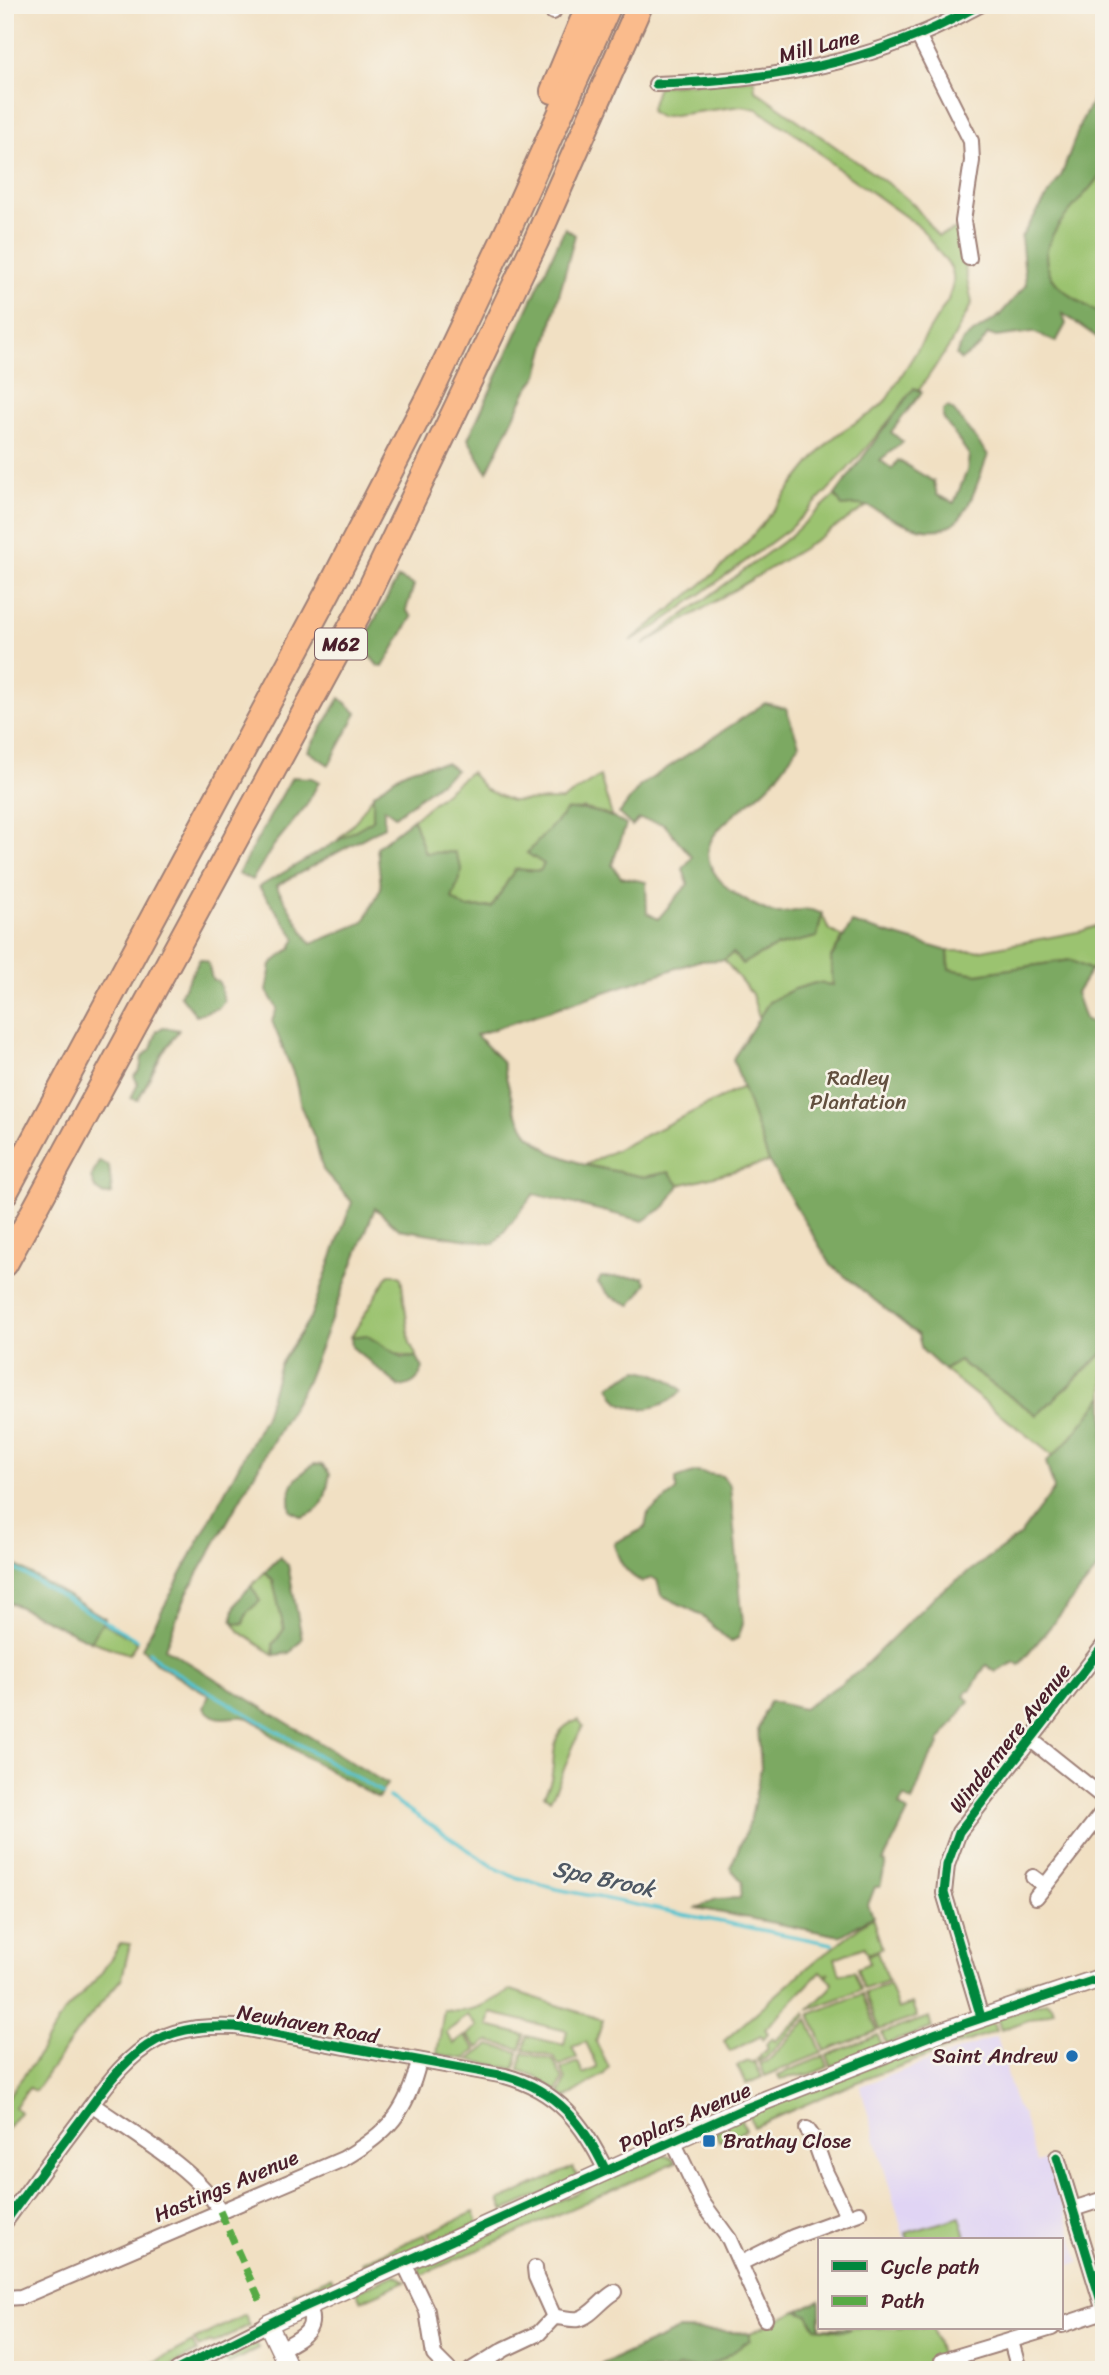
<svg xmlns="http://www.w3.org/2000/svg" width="1109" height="2375" viewBox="0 0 1109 2375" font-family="Sriracha,sans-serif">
<rect width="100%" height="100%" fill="#f7f3e8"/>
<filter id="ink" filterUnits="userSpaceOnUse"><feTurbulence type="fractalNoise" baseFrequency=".0143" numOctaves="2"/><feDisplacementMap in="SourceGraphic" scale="14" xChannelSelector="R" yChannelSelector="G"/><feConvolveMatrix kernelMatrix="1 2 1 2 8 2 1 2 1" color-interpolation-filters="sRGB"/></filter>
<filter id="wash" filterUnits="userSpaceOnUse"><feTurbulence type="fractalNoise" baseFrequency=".00686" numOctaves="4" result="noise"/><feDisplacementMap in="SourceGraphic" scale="28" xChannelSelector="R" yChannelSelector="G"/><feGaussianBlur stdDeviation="1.57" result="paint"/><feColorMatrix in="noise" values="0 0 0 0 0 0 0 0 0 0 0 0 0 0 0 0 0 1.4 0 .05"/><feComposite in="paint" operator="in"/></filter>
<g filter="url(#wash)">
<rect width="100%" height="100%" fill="#f1e0c3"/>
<polygon fill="#e0d4f4" points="997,2036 1016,2106 1023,2114 1036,2162 1049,2159 1080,2262 1062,2268 1062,2240 905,2240 860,2086"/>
<g fill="#9bc36f" stroke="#72714d" stroke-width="2">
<path d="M754,79L755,90L894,188L914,205L938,236L957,229L972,303L950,345L919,390L911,393C873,442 833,488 788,530L657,626L630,641C669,610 711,580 745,544C776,511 799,472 831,440C850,422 870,419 887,399L948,300C952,288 956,280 951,268L920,227L837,168L803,139L757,109L742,106L660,117L650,111L658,86Z"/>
<polygon points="1104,104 1104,329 1025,273"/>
<polygon points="835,495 842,505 869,505 802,549 643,645 789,537"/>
<polygon points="470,772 486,790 511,801 562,800 600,776 612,816 583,808 527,853 544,864 540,872 515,869 492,907 466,908 452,899 462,870 425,853 413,819"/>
<polygon points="373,795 373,820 337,841 358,818"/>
<polygon points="822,914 829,930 843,937 831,958 833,985 815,983 792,990 769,1002 759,1018 752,994 724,960 733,953 742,964 775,947 817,937"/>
<polygon points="1104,920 1104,953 1091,970 1070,960 977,974 949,969 948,951 977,951 1082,931 1096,926"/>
<polygon points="743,1087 769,1162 679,1185 669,1172 644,1177 585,1165"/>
<path d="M389,1274H394L401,1277L410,1343L417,1357C388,1359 381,1333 351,1337Z"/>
<polygon points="1104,1352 1104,1396 1071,1438 1053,1456 944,1370 958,1361 1037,1415"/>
<polygon points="265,1572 273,1581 284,1629 273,1644 274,1655 240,1632 233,1622 243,1624 247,1612 260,1601 251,1586"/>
<polygon points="102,1622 137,1642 129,1654 90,1641"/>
<path d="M579,1720L583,1726C569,1750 564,1776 550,1800L544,1795C547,1790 550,1784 551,1779C557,1754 547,1729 579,1720Z"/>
<polygon points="872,1917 882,1948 867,1954 864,1947 835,1958 840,1974 854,1971 861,1990 808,2010 830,1989 832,1983 826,1976 829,1972 825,1975 821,1971 765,2029 768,2033 763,2039 761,2036 730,2052 724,2041 808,1967"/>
<polygon points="121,1943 130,1944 122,1978 81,2027 35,2091 29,2088 15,2107 20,2112 5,2131 5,2100 34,2062 63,2013 100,1975"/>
<polygon points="877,1952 888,1981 864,1989 857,1968 870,1963 867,1955"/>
<polygon points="1061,1971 1064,1981 1021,1996 1017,1986"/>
<polygon points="889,1984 898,2009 912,2004 917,2017 879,2030 865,1993"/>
<path d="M511,1990L603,2020L596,2042L609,2067L604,2074L566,2098L560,2093L566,2080L561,2069L578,2062L583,2074L597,2068L586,2042L572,2047L577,2058L559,2066L554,2057L524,2050L527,2036L564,2045L567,2031L491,2013L488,2026L524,2035L521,2049L488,2041L478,2048L467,2035L477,2026L468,2015L446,2033L454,2044L465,2036L476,2050L465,2059L437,2054L444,2010C469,2015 490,2003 511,1990Z"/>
<polygon points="862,1994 877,2031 825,2051 810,2014"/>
<polygon points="1046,2002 1052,2005 1054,2011 1001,2030 997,2018"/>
<polygon points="805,2013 806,2016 766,2058 758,2062 757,2059 761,2057 760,2055 768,2049 766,2043 772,2038 775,2041"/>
<polygon points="929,2017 932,2028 886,2044 882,2033"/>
<polygon points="808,2019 822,2053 765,2076 760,2064 768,2061"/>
<polygon points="992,2020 996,2031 857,2082 754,2127 748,2113"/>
<polygon points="878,2035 882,2046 831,2066 827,2055"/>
<polygon points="489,2045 519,2052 515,2069 469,2060"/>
<polygon points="523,2053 553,2060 563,2080 557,2091 535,2076 519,2070"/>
<polygon points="824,2056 828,2067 811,2074 780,2079 778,2075"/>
<polygon points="749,2061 751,2063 754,2061 762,2077 746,2084 737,2066"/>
<polygon points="740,2116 746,2130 719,2142 715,2133 718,2132 717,2128"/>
<polygon points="678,2119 681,2130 646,2146 641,2136"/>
<polygon points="662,2155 672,2158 676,2162 417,2277 422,2262"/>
<polygon points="573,2167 578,2178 504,2211 499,2201"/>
<polygon points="474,2212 478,2223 433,2243 428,2233"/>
<polygon points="960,2217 967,2240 908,2240 906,2233"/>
<polygon points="425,2234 430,2245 367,2273 362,2262"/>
<polygon points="395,2275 406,2281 361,2301 356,2291"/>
<polygon points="331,2277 335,2287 299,2303 294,2293"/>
<polygon points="820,2300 820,2328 933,2328 944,2370 589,2370 679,2330 750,2333"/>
<polygon points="245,2315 250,2325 212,2344 210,2342 199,2348 194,2340"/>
<polygon points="253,2338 259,2348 228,2364 223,2353"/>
<polygon points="192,2342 197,2352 163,2370 140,2370"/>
</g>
<g fill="#7ca962" stroke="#636446" stroke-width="2">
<path d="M1104,80C1104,96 1108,162 1102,172C1083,204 1019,245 1059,286C1072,298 1089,307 1104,317V342L1062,313L1066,324L1056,342L1033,332L996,337L988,334L980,346L961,360L956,355L963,340L999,316L1026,285L1021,237L1062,174L1081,122Z"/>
<polygon points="565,228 575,235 538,375 527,390 487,472 468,439"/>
<path d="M914,388L922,392L891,432L903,442L880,460L892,469L898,460L934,482L937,495L954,503L967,471L969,455L943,418V410L948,407L954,411L988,455C968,506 963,549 898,521C872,510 873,502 842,506L835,495Z"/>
<polygon points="398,578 414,585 406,610 412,617 383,667 378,666 361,645"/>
<polygon points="340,698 357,713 329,765 308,751"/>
<path d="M765,703L786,708L799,744C789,758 780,775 767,787C752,802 733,813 719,829C688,863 731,896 761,908C765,910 771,913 776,913C795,914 803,904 822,914L817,937L775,947L742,964L733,953L724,960L698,961L476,1035L502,1061L515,1111L529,1135L551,1152L585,1165L644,1177L669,1172L679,1185L666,1206L643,1221L534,1194L494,1244L399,1229L375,1208L307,1381L187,1593L165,1648L387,1784L378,1798C343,1778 307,1759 274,1737C267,1732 261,1724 253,1720C235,1710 220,1728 204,1708L209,1695L157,1664L142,1648L265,1416L280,1364L310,1318L352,1202L323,1170L315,1139L301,1107L295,1078L272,1021L277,1008L267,991L271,964L291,948L296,938L259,887L373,820V795C404,770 406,767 446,763L456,770L395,816L384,808V827L276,886L311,944L364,922L381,888L377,847L413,819L425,853L455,852L462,870L452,899L466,908L492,907L515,869L540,871L544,864L527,853L567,810C589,808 607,813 626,825L612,865L621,877L646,882L647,913L658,919L688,884L683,869L692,857L664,824L639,819L632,826L619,814L640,786Z"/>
<polygon points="292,777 312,778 319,782 306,806 274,845 252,880 238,874"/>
<polygon points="852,923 948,951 949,969 977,974 1070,960 1091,970 1076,993 1085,1019 1104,1031 1104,1352 1037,1415 959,1361 944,1370 922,1350 918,1335 831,1265 769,1162 733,1059 769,1002 792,990 815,983 833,985 831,958"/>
<polygon points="200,959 208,962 212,979 219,982 224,1001 219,1008 196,1015 180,995"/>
<polygon points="163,1027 179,1030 162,1054 138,1100 131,1098 138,1084 134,1076 140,1070 142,1057 151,1049 157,1031"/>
<polygon points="99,1161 109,1166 112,1194 104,1195 95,1188 91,1178"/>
<polygon points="601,1277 643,1277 647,1283 631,1305 611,1297 598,1283"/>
<path d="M366,1335L403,1358L417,1357L423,1368C419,1380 413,1385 400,1387L352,1347L351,1337Z"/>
<path d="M638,1370C653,1372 673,1379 682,1391C667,1406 643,1414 623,1404C615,1401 613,1393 609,1386Z"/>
<polygon points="1104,1396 1104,1561 1019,1665 1015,1662 996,1672 986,1665 970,1691 968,1690 964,1696 969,1701 938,1743 939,1745 928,1761 912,1802 904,1797 899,1805 908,1812 883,1862 886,1863 880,1887 875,1887 868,1905 873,1916 840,1936 697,1908 716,1899 740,1898 742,1881 730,1868 750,1822 761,1768 758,1729 769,1701 803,1709 858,1672 936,1595 1019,1536 1054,1489 1046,1462 1071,1438"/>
<path d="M314,1464L322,1465L330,1474C325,1495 327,1510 302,1517L291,1511C287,1484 293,1480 314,1464Z"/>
<path d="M696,1472L722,1476L730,1486L743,1624L738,1638L730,1642L700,1614L661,1595L657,1580L651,1578L642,1582C625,1573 618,1561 614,1543L645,1528L648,1513L676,1491V1479Z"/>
<polygon points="280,1557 288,1565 302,1639 290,1653 274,1655 273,1645 284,1629 273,1581 265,1572"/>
<polygon points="5,1559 105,1618 90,1641 5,1600"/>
<path d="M251,1586L260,1601L247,1612L243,1624L233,1622C231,1606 240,1597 251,1586Z"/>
<polygon points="820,2300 820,2328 852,2328 845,2331 816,2328 808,2315 797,2311"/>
<path d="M679,2330L750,2333V2340C735,2350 717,2366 699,2367C691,2368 683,2366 676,2367L675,2370H589Z"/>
</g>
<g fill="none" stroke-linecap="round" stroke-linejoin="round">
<g stroke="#56c3cf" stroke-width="3.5">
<polyline points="5,1563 137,1640"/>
<polyline points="149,1652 162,1664 381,1792"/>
<polyline points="389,1797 494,1867 512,1876 557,1889 832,1944"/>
</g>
</g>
</g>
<g filter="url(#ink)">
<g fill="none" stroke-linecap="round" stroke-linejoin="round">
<defs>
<g id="minor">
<polyline points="544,5 553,12"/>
<polyline points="918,35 971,141 972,161 963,221 969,258"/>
<path d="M656,84C747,82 833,70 918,35C939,27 960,15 980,5"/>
<polyline points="1030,1739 1104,1798"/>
<polyline points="1033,1877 1045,1886 1036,1897"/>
<polyline points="1045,1886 1104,1810"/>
<polyline points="981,2017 944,1893 947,1865 959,1832 1104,1645"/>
<path d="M93,2105C131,2132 199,2171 220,2211"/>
<polyline points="807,2129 814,2139 826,2173 848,2217"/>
<polyline points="673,2141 702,2202 729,2239 765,2319"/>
<polyline points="1057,2157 1104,2311"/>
<polyline points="1073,2209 1104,2199"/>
<path d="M5,2222C28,2190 52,2158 76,2126C100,2095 121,2059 157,2040C182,2027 209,2026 236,2027L505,2076C557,2090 584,2124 606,2171"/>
<polyline points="404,2263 427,2311 434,2355 449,2370"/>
<polyline points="741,2263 793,2237 859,2213"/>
<polyline points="535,2268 536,2277 554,2317"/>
<path d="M5,2298L21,2297L343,2159C388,2133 407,2112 419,2061"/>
<polyline points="1062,2325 1104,2311"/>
<polyline points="1011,2341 1019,2370"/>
<path d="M281,2349C300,2338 320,2331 307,2306"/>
<polyline points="942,2361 1052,2328"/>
<polyline points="177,2370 268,2324"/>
<path d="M471,2370L505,2349L539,2333L554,2317C562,2317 570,2320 578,2319C591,2317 602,2299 615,2292"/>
</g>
<polyline id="tertiary" points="290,2370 268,2324 741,2110 937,2033 1104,1977"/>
<g id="motorway">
<polyline points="553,91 589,5"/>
<polyline points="5,1193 329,590 432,390 509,228 609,5"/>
<polyline points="5,1264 359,612 536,241 640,5"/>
</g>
</defs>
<use href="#minor" stroke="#9e8077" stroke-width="18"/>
<use href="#tertiary" stroke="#9e8077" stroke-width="21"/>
<use href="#motorway" stroke="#9e8077" stroke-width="28"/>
<use href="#minor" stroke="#fff" stroke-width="14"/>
<use href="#tertiary" stroke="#fff" stroke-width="18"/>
<use href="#motorway" stroke="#fabb8c" stroke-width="24"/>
<polyline stroke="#57aa44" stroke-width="7" stroke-dasharray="14 7" stroke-linecap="butt" points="220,2211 262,2305"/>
<defs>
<g id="cycleway">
<path d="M656,84C747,82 833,70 918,35C939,27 960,15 980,5"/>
<polyline points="981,2017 944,1893 947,1865 959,1832 1104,1645"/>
<polyline points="1057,2157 1104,2311"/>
<path d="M5,2222C28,2190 52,2158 76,2126C100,2095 121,2059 157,2040C182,2027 209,2026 236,2027L505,2076C557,2090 584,2124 606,2171"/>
<polyline points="177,2370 280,2318 741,2110 937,2033 1104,1977"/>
</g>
</defs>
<use href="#cycleway" stroke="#f7f3e8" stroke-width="13"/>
<use href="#cycleway" stroke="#00873e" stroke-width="9"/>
</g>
</g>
<g fill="#1f6fb2" stroke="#f7f3e8" stroke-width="2.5">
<circle cx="1072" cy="2056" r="7"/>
<rect x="702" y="2134" width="14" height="14" rx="3.5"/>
</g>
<g text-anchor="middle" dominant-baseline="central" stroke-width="5" stroke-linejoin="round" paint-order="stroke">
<rect fill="#f7f3e8" stroke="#7e5f64" stroke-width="2" x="315" y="628.5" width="52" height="31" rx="5"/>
<g font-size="19" font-weight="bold" fill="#4a1f2b">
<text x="341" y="644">M62</text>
</g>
<g font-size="21" fill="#4a1f2b" stroke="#f7f3e8">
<text transform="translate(819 46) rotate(-14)">Mill Lane</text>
<text transform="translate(1010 1738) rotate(-52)">Windermere Avenue</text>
<text transform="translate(308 2024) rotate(10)">Newhaven Road</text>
<text transform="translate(685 2117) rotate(-24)">Poplars Avenue</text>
<text transform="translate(226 2186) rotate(-23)">Hastings Avenue</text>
</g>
<g font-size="21" fill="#62503f" stroke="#f7f3e8">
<text x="858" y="1078">Radley<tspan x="858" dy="24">Plantation</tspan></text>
</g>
<g font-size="21" fill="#4a1f2b" stroke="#f7f3e8" text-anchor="end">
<text x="1058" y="2056">Saint Andrew</text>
<text x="723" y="2141" text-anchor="start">Brathay Close</text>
</g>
<g font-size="23" font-style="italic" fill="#4e5864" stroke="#f7f3e8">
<text transform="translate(604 1879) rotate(12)">Spa Brook</text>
</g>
</g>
<rect width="1109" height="2375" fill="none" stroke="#f7f3e8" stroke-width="28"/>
<rect x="818" y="2238" width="245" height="91" fill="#f7f3e8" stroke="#b29e9c" stroke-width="2"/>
<rect x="832" y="2261" width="35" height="10" fill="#00873e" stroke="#b29e9c" stroke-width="2"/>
<text x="881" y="2274" font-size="21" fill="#4a1f2b">Cycle path</text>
<rect x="832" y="2296" width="35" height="10" fill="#57aa44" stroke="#b29e9c" stroke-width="2"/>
<text x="881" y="2308" font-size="21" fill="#4a1f2b">Path</text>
</svg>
